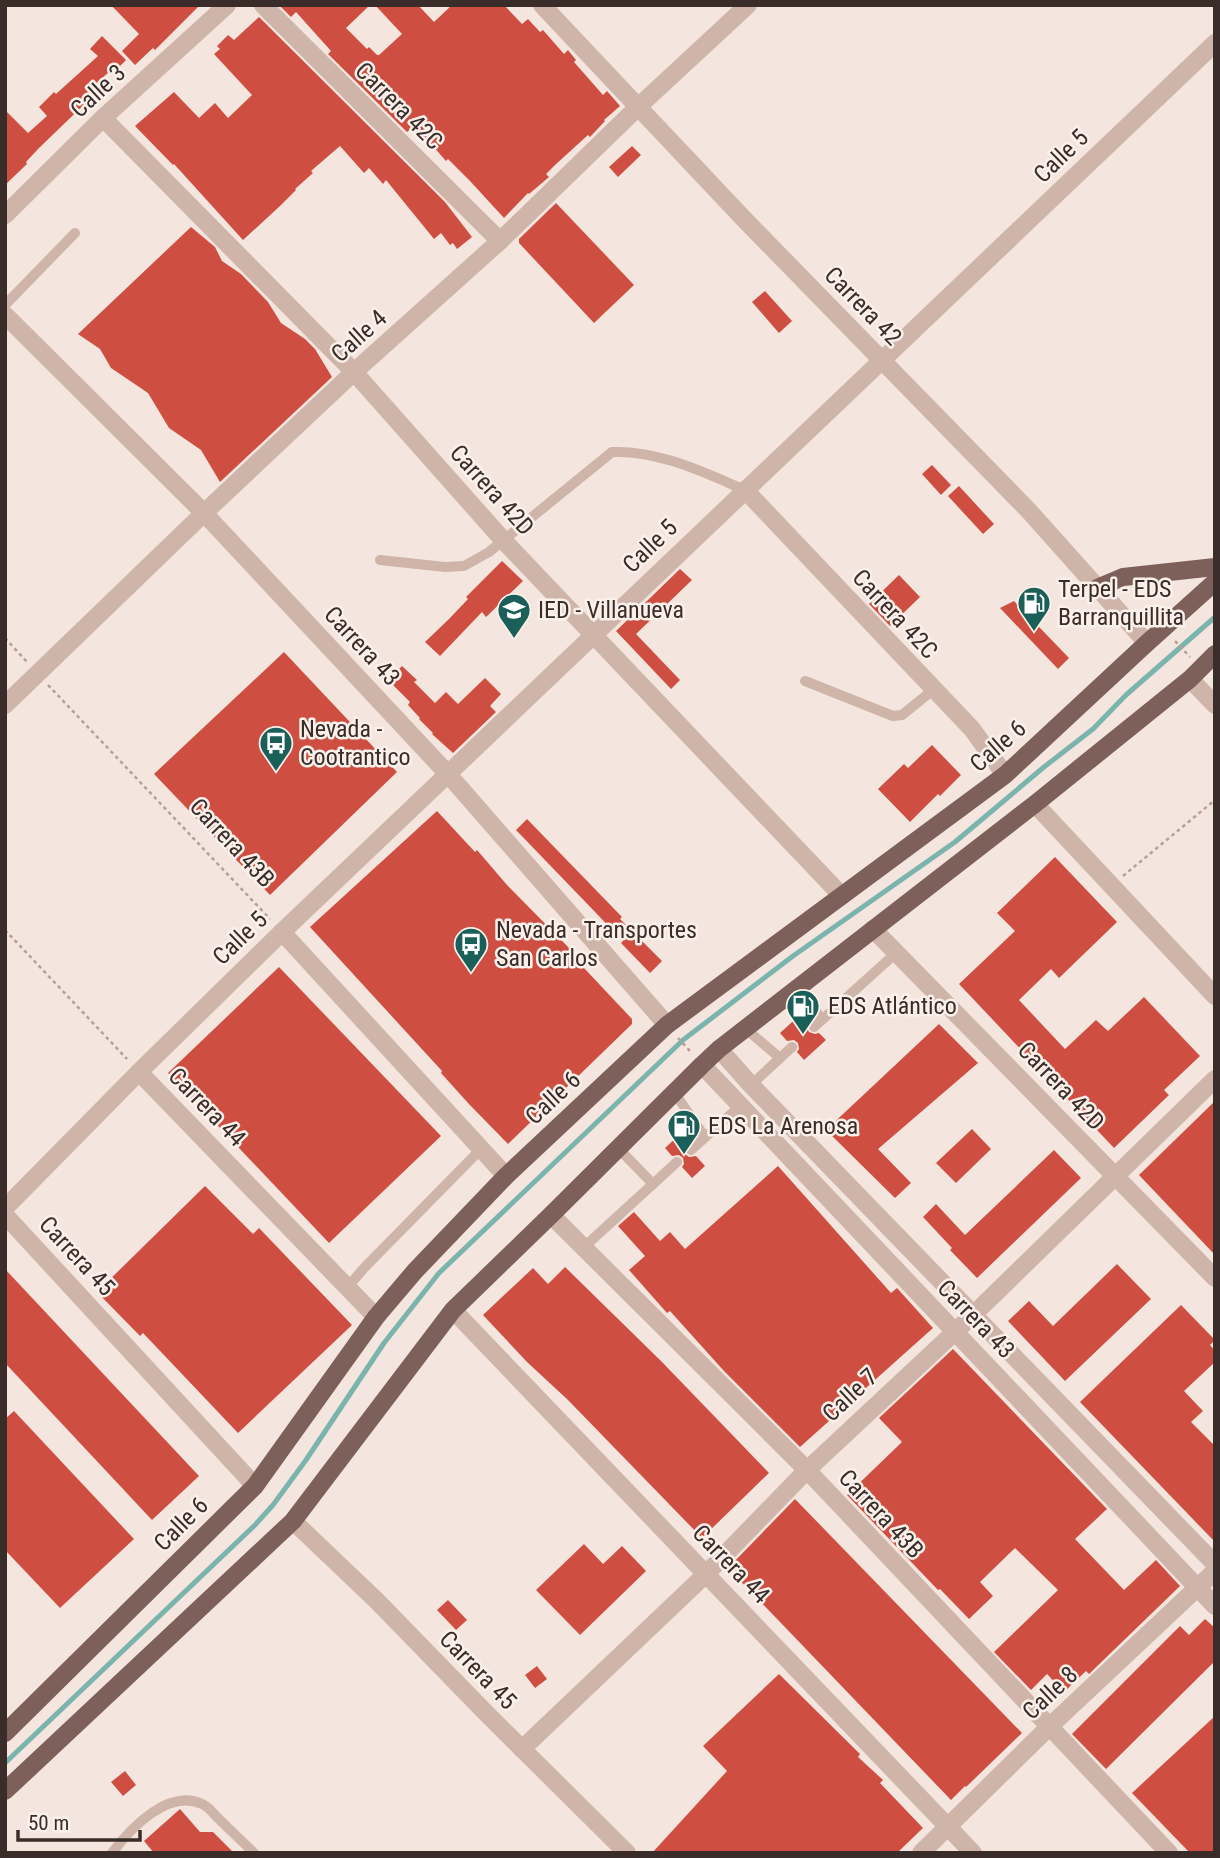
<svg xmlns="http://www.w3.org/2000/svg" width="1220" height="1858" viewBox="0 0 1220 1858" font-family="'Roboto Condensed',sans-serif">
<rect width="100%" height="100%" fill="#f4e6de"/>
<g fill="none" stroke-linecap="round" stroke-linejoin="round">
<polyline stroke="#7bb4ad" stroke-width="5" points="5,1763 255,1525 273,1505 306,1460 384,1343 439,1273 683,1040 793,956 955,842 1044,767 1093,729 1126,695 1215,617"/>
</g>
<g fill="#ce4f42">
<polygon points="111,5 200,5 155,50 153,48 135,65 122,51 139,34"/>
<polygon points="279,5 370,5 346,28 367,49 369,47 377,55 379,55 402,34 375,5 418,5 434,22 452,5 504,5 522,24 528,19 540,32 543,30 564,54 568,50 576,60 574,62 603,95 607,91 620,106 604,120 605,121 590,137 588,135 555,165 546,174 549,177 529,194 528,193 504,218 470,181 448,159 446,161 432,145 429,147 411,129 407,132 328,54 331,51 296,12 291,17"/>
<polygon points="259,17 445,202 472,237 457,249 453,243 450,245 441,233 434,239 386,180 383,184 369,168 364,173 340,146 311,171 313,173 295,189 296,190 280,206 243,240 174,164 173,165 135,126 174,92 199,118 215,103 228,118 252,95 214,54 220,49 217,46 228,35 234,40"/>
<polygon points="102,36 126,60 114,72 111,70 89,90 94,95 39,148 26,162 27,164 5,185 5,110 28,133 47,116 39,107 54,92 56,94 98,56 90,49"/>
<polygon points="632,146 641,155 618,177 609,167"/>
<polygon points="556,203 634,285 594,323 519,243 519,239"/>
<polygon points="191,227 215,247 222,261 241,274 268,302 281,323 305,339 315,349 332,377 220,482 201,450 169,428 148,393 111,368 100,349 78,334"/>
<polygon points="765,291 792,321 779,333 752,302"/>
<polygon points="932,465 951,485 941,495 922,474"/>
<polygon points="959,486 994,524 983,534 948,496"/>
<polygon points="502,561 523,581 486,617 482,612 440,656 425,642 449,619 468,599 466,597"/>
<polygon points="680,569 692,580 636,634 680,680 671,689 616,631"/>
<polygon points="899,575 920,597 890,626 869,604"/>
<polygon points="1014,601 1069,658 1058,669 1000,608"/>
<polygon points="284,652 397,772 270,895 154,774"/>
<polygon points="402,666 417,680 414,682 435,703 446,692 458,704 485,678 501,694 490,706 496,712 453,753 432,734 433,733 419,719 420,718 408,705 410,702 388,680"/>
<polygon points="932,745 961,775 940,796 938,794 910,822 878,789 904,764 908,768"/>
<polygon points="437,811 475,852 477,850 507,885 572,951 571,953 584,968 632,1019 632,1024 508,1144 468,1103 441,1073 442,1071 310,927"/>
<polygon points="527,819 622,917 620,919 662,961 650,973 621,943 623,941 516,830"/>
<polygon points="1055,857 1117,922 1059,978 1051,969 1019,1000 1065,1049 1096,1020 1108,1031 1144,997 1200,1056 1164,1090 1169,1095 1114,1148 959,984 1015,931 997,913"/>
<polygon points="279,967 441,1136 329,1243 168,1073"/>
<polygon points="802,1013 809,1021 807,1028 809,1032 815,1034 819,1033 826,1040 804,1060 797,1052 799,1049 798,1043 794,1040 787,1041 780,1033"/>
<polygon points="939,1024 978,1063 878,1149 911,1183 895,1198 826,1130"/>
<polygon points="1215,1101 1215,1255 1139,1175"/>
<polygon points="972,1129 991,1149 956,1183 936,1163"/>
<polygon points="678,1136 686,1144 684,1148 685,1154 689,1157 696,1156 705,1166 692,1178 682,1167 684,1164 683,1158 679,1155 672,1156 665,1148"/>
<polygon points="1054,1150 1081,1178 977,1278 950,1250 952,1248 923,1217 936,1204 965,1235"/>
<polygon points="778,1166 891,1293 897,1288 933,1328 800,1447 724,1371 670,1311 667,1313 629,1270 645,1256 618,1226 634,1212 660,1241 670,1232 685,1249"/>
<polygon points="205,1186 253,1234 259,1228 352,1325 238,1433 143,1333 140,1336 97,1292"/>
<polygon points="1117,1264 1151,1299 1065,1381 1008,1321 1029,1301 1053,1326"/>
<polygon points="565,1267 662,1362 769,1473 702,1538 568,1400 527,1362 483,1315 533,1268 548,1284"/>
<polygon points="5,1269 199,1476 152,1520 5,1363"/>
<polygon points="1181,1305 1215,1340 1210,1345 1215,1351 1215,1362 1184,1391 1203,1411 1191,1422 1215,1446 1215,1542 1080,1402"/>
<polygon points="953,1349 1107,1509 1075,1539 1124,1590 1156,1560 1180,1586 1089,1674 1086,1671 1064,1692 1047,1674 1031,1690 994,1652 1058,1590 1015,1548 980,1582 993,1596 969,1619 940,1589 938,1590 847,1495 902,1442 879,1418"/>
<polygon points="14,1411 134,1539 60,1608 5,1550 5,1419"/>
<polygon points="795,1499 1022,1733 966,1787 965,1786 951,1800 728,1568"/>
<polygon points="584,1544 603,1564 622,1546 646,1571 580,1635 536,1590"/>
<polygon points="448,1600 467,1620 456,1630 437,1610"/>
<polygon points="1205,1619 1215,1628 1215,1661 1106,1769 1072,1734 1180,1626 1189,1635"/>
<polygon points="537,1666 547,1679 535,1688 525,1675"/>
<polygon points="779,1674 860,1754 858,1757 883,1780 880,1783 923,1828 897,1853 652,1853 727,1771 703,1746"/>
<polygon points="1215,1716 1215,1853 1190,1853 1132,1793"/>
<polygon points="125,1771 136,1785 123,1796 111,1782"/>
<polygon points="180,1809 200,1832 213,1832 234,1853 154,1853 144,1841"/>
</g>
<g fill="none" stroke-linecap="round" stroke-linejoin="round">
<g stroke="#ba9d93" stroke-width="2.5" stroke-dasharray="3.5 3.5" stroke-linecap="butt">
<polyline points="5,638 27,662"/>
<polyline points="1175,641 1190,657"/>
<polyline points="48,685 270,919"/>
<polyline points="1123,876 1215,800"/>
<polyline points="5,930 127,1059"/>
<polyline points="678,1038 690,1051"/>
</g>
<g stroke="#ceb4a9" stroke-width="10">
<polyline points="5,305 75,233"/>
<path d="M380,560L445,567L464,566L489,552L612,452C658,450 703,472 745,490"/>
<polyline points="805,681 893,716 902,715 933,690"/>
<polyline points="799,988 822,1020"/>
<polyline points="814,1027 896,953"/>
<polyline points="746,1029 780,1058"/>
<polyline points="751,1085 792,1047"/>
<polyline points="674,1092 705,1137"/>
<polyline points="618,1148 653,1184 677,1162"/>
<polyline points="691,1150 740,1106"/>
<polyline points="583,1248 653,1184"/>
<polyline points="347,1288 364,1268 481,1149"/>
<path d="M112,1853C130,1829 168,1788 202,1804C208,1806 213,1813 218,1818C230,1830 242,1841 254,1853"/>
</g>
<g stroke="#ceb4a9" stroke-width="18">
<polyline points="263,5 500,241"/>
<polyline points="542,5 743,218 1029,511 1147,643"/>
<polyline points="103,118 354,372 503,540 842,896"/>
<polyline points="5,215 103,118 227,5"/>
<polyline points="5,315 204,513 447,773 667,1025"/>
<polyline points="745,490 972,729 1005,775"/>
<polyline points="1190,679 1215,705"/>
<polyline points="5,705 204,513 354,372 500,241 639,106 748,5"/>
<polyline points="1035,804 1215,996"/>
<polyline points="873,929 1215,1278"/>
<polyline points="282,932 506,1176"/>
<polyline points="139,1072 376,1317"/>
<polyline points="5,1208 139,1072 282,932 1215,43"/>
<polyline points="5,1215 255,1486"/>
<polyline points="551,1215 807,1470 1169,1853"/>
<polyline points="293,1521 377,1601 486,1713 627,1853"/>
<polyline points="522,1749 706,1574 807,1470 974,1314 1215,1079"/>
<polyline points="921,1853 1049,1727 1215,1571"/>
</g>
<g stroke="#ceb4a9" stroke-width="18">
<polyline points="719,1049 751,1085 1215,1564"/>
<polyline points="702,1065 1215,1606"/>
<polyline points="453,1310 973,1853"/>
</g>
<g stroke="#7d6059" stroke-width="18">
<polyline points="1097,588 1123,577 1215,567"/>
<polyline points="5,1733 255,1486 376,1317 415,1271 506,1176 667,1025 1005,775 1147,643 1215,582"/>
<polyline points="5,1791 293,1521 453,1310 551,1215 702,1065 719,1049 1035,804 1190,679 1215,654"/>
</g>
</g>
<defs>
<symbol id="fuel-pin" viewBox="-11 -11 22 30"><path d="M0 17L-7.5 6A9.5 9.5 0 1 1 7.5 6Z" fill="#1b5f59" stroke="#fbf1eb"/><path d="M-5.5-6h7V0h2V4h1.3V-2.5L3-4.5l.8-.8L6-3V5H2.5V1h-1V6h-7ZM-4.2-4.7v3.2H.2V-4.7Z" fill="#fff"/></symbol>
<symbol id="school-pin" viewBox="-11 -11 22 30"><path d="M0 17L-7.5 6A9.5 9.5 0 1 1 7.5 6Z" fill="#1b5f59" stroke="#fbf1eb"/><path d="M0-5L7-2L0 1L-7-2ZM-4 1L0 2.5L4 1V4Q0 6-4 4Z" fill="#fff"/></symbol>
<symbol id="bus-pin" viewBox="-11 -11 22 30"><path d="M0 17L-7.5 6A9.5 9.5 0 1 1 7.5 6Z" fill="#1b5f59" stroke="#fbf1eb"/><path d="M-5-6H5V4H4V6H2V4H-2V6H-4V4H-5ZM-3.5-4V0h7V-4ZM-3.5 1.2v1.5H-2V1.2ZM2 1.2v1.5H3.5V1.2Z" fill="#fff"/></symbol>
</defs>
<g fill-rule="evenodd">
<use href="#fuel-pin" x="1015" y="584" width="38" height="52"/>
<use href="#school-pin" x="495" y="591" width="38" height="52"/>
<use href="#bus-pin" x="257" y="724" width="38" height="52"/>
<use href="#bus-pin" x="452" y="925" width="38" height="52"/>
<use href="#fuel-pin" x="784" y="987" width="38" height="52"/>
<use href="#fuel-pin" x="665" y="1107" width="38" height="52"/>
</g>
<g text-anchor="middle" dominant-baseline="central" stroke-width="5" stroke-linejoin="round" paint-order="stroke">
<g font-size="24" fill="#3a2c29" stroke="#fbf1eb">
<text transform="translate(98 91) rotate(-43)">Calle 3</text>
<text transform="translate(399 106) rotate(45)">Carrera 42C</text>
<text transform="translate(1061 156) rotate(-44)">Calle 5</text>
<text transform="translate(863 306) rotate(46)">Carrera 42</text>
<text transform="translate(359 336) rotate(-42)">Calle 4</text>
<text transform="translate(492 490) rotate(48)">Carrera 42D</text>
<text transform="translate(650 546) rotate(-44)">Calle 5</text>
<text transform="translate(895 614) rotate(47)">Carrera 42C</text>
<text transform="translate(362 646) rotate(47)">Carrera 43</text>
<text transform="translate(998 746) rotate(-41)">Calle 6</text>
<text transform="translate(232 843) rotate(47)">Carrera 43B</text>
<text transform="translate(240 938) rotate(-44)">Calle 5</text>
<text transform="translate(1061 1086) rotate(46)">Carrera 42D</text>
<text transform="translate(553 1098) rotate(-43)">Calle 6</text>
<text transform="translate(207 1107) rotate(46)">Carrera 44</text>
<text transform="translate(77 1256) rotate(47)">Carrera 45</text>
<text transform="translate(976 1319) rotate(46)">Carrera 43</text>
<text transform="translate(850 1395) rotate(-43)">Calle 7</text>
<text transform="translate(881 1514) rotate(47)">Carrera 43B</text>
<text transform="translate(181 1524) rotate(-45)">Calle 6</text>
<text transform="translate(731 1564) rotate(46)">Carrera 44</text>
<text transform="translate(478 1670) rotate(46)">Carrera 45</text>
<text transform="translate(1050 1693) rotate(-43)">Calle 8</text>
</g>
<g font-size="24" fill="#3a2c29" stroke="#fbf1eb" text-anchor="start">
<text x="1058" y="589">Terpel - EDS<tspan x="1058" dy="28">Barranquillita</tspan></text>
<text x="538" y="610">IED - Villanueva</text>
<text x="300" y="729">Nevada -<tspan x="300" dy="28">Cootrantico</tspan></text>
<text x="496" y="930">Nevada - Transportes<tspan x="496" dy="28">San Carlos</tspan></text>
<text x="828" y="1006">EDS Atlántico</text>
<text x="708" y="1126">EDS La Arenosa</text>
</g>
</g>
<rect width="1220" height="1858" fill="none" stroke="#3a2c29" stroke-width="14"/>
<path d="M18 1830v10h122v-10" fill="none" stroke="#3a2c29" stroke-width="3.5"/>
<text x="28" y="1830" font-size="21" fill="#3a2c29" stroke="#fbf1eb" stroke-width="5" paint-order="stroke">50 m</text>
</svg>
